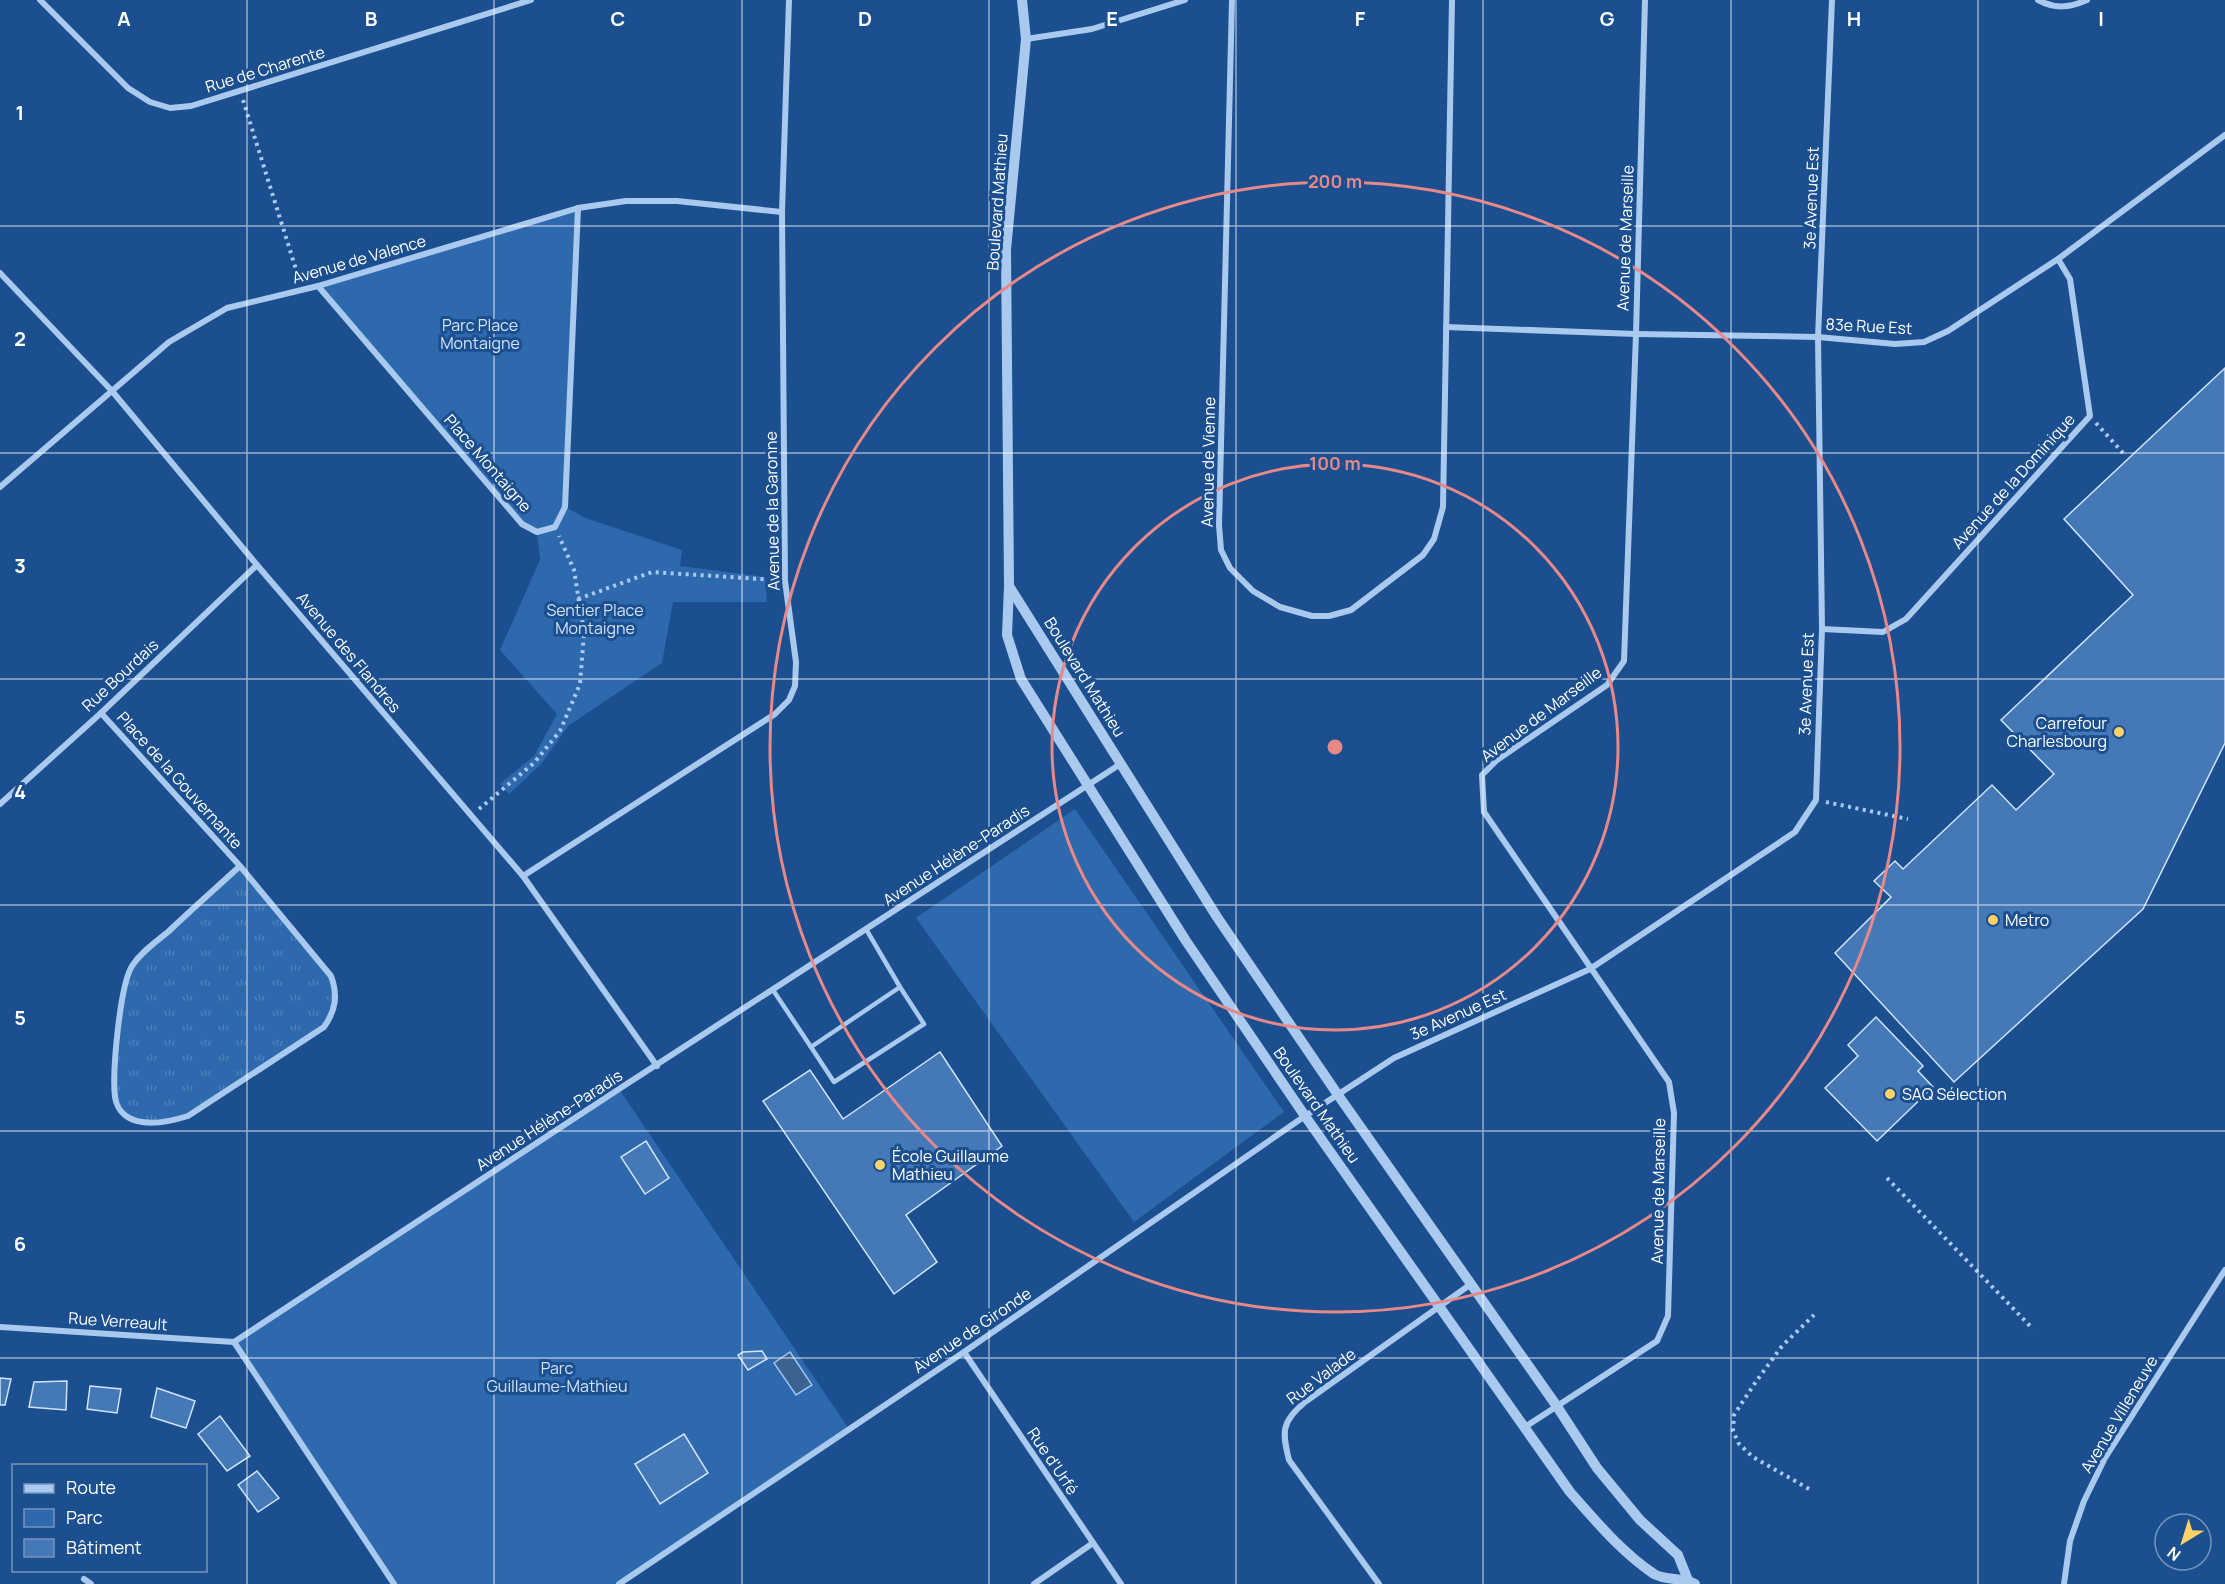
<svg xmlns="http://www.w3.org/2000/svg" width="2225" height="1584" viewBox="0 0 2225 1584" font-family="Manrope,sans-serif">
<defs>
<pattern id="grass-tufts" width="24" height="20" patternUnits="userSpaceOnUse" patternTransform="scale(1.5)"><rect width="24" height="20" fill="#2e69ad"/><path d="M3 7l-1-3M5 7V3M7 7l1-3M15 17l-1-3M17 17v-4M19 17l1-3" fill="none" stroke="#4d80b9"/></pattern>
</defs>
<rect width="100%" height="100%" fill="#1b4f8f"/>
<polygon fill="url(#grass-tufts)" points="240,866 331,976 335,1003 324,1027 188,1116 152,1123 125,1115 115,1096 125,982 135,962"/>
<g fill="#2e69ad">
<polygon points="578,208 565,507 588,519 682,550 680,566 765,577 767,602 673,602 662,663 568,726 542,763 509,794 500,784 534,756 557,714 500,650 540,560 537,532 522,524 318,286"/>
<polygon points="1075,809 1284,1112 1134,1222 916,918"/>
<polygon points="619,1089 849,1429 619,1584 394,1584 234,1342"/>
</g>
<polygon fill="#3c6290" stroke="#9cc4f0" stroke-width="1.5" points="790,1352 812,1385 796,1395 774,1363"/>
<g fill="#4478b7" stroke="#cfe3fa" stroke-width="1.5">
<polygon points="2225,368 2225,743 2143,909 1954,1082 1835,953 1891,897 1874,881 1895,861 1903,869 1992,785 2016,810 2054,774 2001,720 2133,595 2064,519"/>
<polygon points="1876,1017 1923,1066 1918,1071 1933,1087 1877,1141 1825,1088 1858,1056 1848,1045"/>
<polygon points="940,1052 1002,1146 906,1215 937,1262 894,1294 763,1101 810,1070 843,1119"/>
<polygon points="646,1141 669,1178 645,1194 621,1157"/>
<polygon points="762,1351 767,1359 748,1370 738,1355 743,1352"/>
<polygon points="0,1378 11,1379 5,1405 0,1405"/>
<polygon points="67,1381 66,1410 29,1407 34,1382"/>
<polygon points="90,1386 121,1389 117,1413 87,1409"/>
<polygon points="157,1388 195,1401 186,1428 151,1417"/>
<polygon points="220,1416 250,1456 227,1471 198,1434"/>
<polygon points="684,1434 708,1473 660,1504 635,1464"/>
<polygon points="257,1471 279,1498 258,1512 238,1485"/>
</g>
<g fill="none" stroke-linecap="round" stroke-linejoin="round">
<g stroke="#a9c9ee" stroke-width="4" stroke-dasharray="3 4.5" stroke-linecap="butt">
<polyline points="243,100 299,279"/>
<polyline points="2096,423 2123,453"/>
<polyline points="578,599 652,572 776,580"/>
<polyline points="1826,802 1908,819"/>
<polyline points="479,809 534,763 560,731 580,684 584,633 574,570 559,536"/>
<polyline points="1887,1178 2033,1329"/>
<polyline points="1809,1489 1753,1457 1739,1444 1733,1431 1734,1415 1755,1383 1782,1346 1814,1315"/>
</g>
<g stroke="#a9c9ee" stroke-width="4.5">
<polyline points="773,990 811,1047 900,987 866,929"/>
<polyline points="811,1047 834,1082 924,1024 900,987"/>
</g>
<g stroke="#a9c9ee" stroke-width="6">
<polyline points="40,0 128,88 150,102 170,108 191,106 531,0"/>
<polyline points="1232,0 1219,525 1221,550 1230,568 1253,591 1280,607 1312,616 1329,616 1351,610 1423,555 1434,539 1443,507 1452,0"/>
<path d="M2038,0C2055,9 2069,8 2087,0"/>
<polyline points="1026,39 1092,29 1185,0"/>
<polyline points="0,273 112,391 257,565 523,876 657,1066"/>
<polyline points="318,286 522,524 537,532 555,527 565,507 578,208"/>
<polyline points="1446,327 1636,334 1818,337 1895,344 1924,342 1948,331 2058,259 2225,135"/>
<polyline points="0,487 169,342 227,308 318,286 578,208 626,201 677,201 782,212"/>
<polyline points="1822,629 1883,632 1906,619 2090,416 2070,279 2058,259"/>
<path d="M101,713L240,866L331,976C338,995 336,1010 324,1027L188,1116C169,1122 143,1128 126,1116C120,1112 116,1104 115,1097C112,1072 120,985 132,966C141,952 156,942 169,931C192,909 216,888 240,866"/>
<polyline points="0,804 101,713 257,565"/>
<polyline points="523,876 775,714 789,700 795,686 796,662 785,581 782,212 789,0"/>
<polyline points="0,1327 234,1342"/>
<polyline points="964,1352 1121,1584"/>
<polyline points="1525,1427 1657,1341 1668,1316 1674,1113 1669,1082 1484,812 1482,775 1497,760 1607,685 1624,661 1636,334 1645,0"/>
<polyline points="84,1579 91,1584"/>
<polyline points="394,1584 234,1342 619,1089 1122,763"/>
<polyline points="619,1584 964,1352 1305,1116 1394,1058 1590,969 1795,832 1816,800 1822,629 1818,337 1832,0"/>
<polyline points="1034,1584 1093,1543"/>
<path d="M1379,1584L1289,1460C1282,1432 1281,1422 1305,1402L1471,1284"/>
<polyline points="2064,1584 2070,1541 2084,1501 2105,1458 2225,1270"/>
</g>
<g stroke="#a9c9ee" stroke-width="10">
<path d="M1022,0L1026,39L1006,250L1009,586L1007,635L1021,679L1186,941L1305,1116L1570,1492C1596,1521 1621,1552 1654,1574C1666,1581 1683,1577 1695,1584"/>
<polyline points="1009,586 1217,917 1338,1095 1556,1405 1597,1468 1640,1520 1678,1555 1688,1580"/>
</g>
</g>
<path fill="none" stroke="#fff" stroke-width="1.5" stroke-opacity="0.55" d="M247,0V1584M494,0V1584M742,0V1584M989,0V1584M1236,0V1584M1483,0V1584M1731,0V1584M1978,0V1584M0,226H2225M0,453H2225M0,679H2225M0,905H2225M0,1131H2225M0,1358H2225"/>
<g fill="none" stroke="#e88989" stroke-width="3">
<circle cx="1335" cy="747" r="283"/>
<circle cx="1335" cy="747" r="565"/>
</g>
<g fill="#ffd166" stroke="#1b4f8f" stroke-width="2">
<circle cx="2119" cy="732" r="6"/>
<circle cx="1993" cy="920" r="6"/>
<circle cx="1890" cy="1094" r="6"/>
<circle cx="880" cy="1165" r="6"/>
</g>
<g text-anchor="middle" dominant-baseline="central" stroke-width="6" stroke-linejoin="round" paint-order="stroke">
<g font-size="16" fill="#fff" stroke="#1b4f8f">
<text transform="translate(265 69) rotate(-17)">Rue de Charente</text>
<text transform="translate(1811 198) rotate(-88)">3e Avenue Est</text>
<text transform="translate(997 202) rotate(-86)">Boulevard Mathieu</text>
<text transform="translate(1625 238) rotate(-88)">Avenue de Marseille</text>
<text transform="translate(359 259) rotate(-16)">Avenue de Valence</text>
<text transform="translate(1869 326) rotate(3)">83e Rue Est</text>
<text transform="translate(1208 462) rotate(-89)">Avenue de Vienne</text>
<text transform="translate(488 463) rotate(49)">Place Montaigne</text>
<text transform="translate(2013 481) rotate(-48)">Avenue de la Dominique</text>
<text transform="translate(772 511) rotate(-91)">Avenue de la Garonne</text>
<text transform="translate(349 652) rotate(50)">Avenue des Flandres</text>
<text transform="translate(120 675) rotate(-43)">Rue Bourdais</text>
<text transform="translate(1085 677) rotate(58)">Boulevard Mathieu</text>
<text transform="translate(1806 684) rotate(-88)">3e Avenue Est</text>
<text transform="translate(1541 714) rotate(-37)">Avenue de Marseille</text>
<text transform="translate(180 780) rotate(48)">Place de la Gouvernante</text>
<text transform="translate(956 855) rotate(-33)">Avenue Hélène-Paradis</text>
<text transform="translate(1458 1014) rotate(-24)">3e Avenue Est</text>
<text transform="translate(1317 1105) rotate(55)">Boulevard Mathieu</text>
<text transform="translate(549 1120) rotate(-33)">Avenue Hélène-Paradis</text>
<text transform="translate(1658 1191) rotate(-89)">Avenue de Marseille</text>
<text transform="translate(118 1321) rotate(4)">Rue Verreault</text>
<text transform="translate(972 1330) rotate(-34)">Avenue de Gironde</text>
<text transform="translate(1321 1376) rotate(-37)">Rue Valade</text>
<text transform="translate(2119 1414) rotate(-59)">Avenue Villeneuve</text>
<text transform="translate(1053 1461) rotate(56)">Rue d'Urfé</text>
</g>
<g font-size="16" fill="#cfe3fa" stroke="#1b4f8f">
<text x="480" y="325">Parc Place<tspan x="480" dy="18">Montaigne</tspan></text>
<text x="595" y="610">Sentier Place<tspan x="595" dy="18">Montaigne</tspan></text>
<text x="557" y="1368">Parc<tspan x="557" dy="18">Guillaume-Mathieu</tspan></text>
</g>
<g font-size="16" fill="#fff" stroke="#1b4f8f" text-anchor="start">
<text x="2107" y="723" text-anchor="end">Carrefour<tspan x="2107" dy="18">Charlesbourg</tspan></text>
<text x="2005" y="920">Metro</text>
<text x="1902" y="1094">SAQ Sélection</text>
<text x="892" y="1156">École Guillaume<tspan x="892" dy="18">Mathieu</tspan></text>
</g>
</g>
<g font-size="20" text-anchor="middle" font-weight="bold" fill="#fff" stroke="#1b4f8f" stroke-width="6" stroke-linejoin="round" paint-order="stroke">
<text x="124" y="26">A</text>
<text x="371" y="26">B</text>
<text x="618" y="26">C</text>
<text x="865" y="26">D</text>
<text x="1112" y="26">E</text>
<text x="1360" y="26">F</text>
<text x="1607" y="26">G</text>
<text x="1854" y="26">H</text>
<text x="2101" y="26">I</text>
<text x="20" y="120">1</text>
<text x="20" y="346">2</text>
<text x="20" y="573">3</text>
<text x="20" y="799">4</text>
<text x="20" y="1025">5</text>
<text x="20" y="1251">6</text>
</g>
<circle cx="1335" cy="747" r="9" fill="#e88989" stroke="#1b4f8f" stroke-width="3"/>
<g font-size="18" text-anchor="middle" font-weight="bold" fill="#e88989" stroke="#1b4f8f" stroke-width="6" stroke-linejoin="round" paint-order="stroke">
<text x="1335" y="188">200 m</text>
<text x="1335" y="470">100 m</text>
</g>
<rect x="12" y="1464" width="195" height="108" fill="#1b4f8f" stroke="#7695bc" stroke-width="1.5"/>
<rect x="24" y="1484" width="30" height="9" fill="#a9c9ee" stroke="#7695bc" stroke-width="1.5"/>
<text x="66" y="1494" font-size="18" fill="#ffffff">Route</text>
<rect x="24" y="1509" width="30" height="18" fill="#2e69ad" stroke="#7695bc" stroke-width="1.5"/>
<text x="66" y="1524" font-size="18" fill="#ffffff">Parc</text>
<rect x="24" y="1539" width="30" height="18" fill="#4478b7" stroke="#7695bc" stroke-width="1.5"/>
<text x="66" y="1554" font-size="18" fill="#ffffff">Bâtiment</text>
<g transform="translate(2183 1542) rotate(218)"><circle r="28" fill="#1b4f8f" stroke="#7695bc" stroke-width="1.5"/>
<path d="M0-4.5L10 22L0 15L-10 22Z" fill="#ffd166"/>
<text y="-9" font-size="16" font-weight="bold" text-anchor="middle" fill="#ffffff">N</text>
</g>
</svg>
